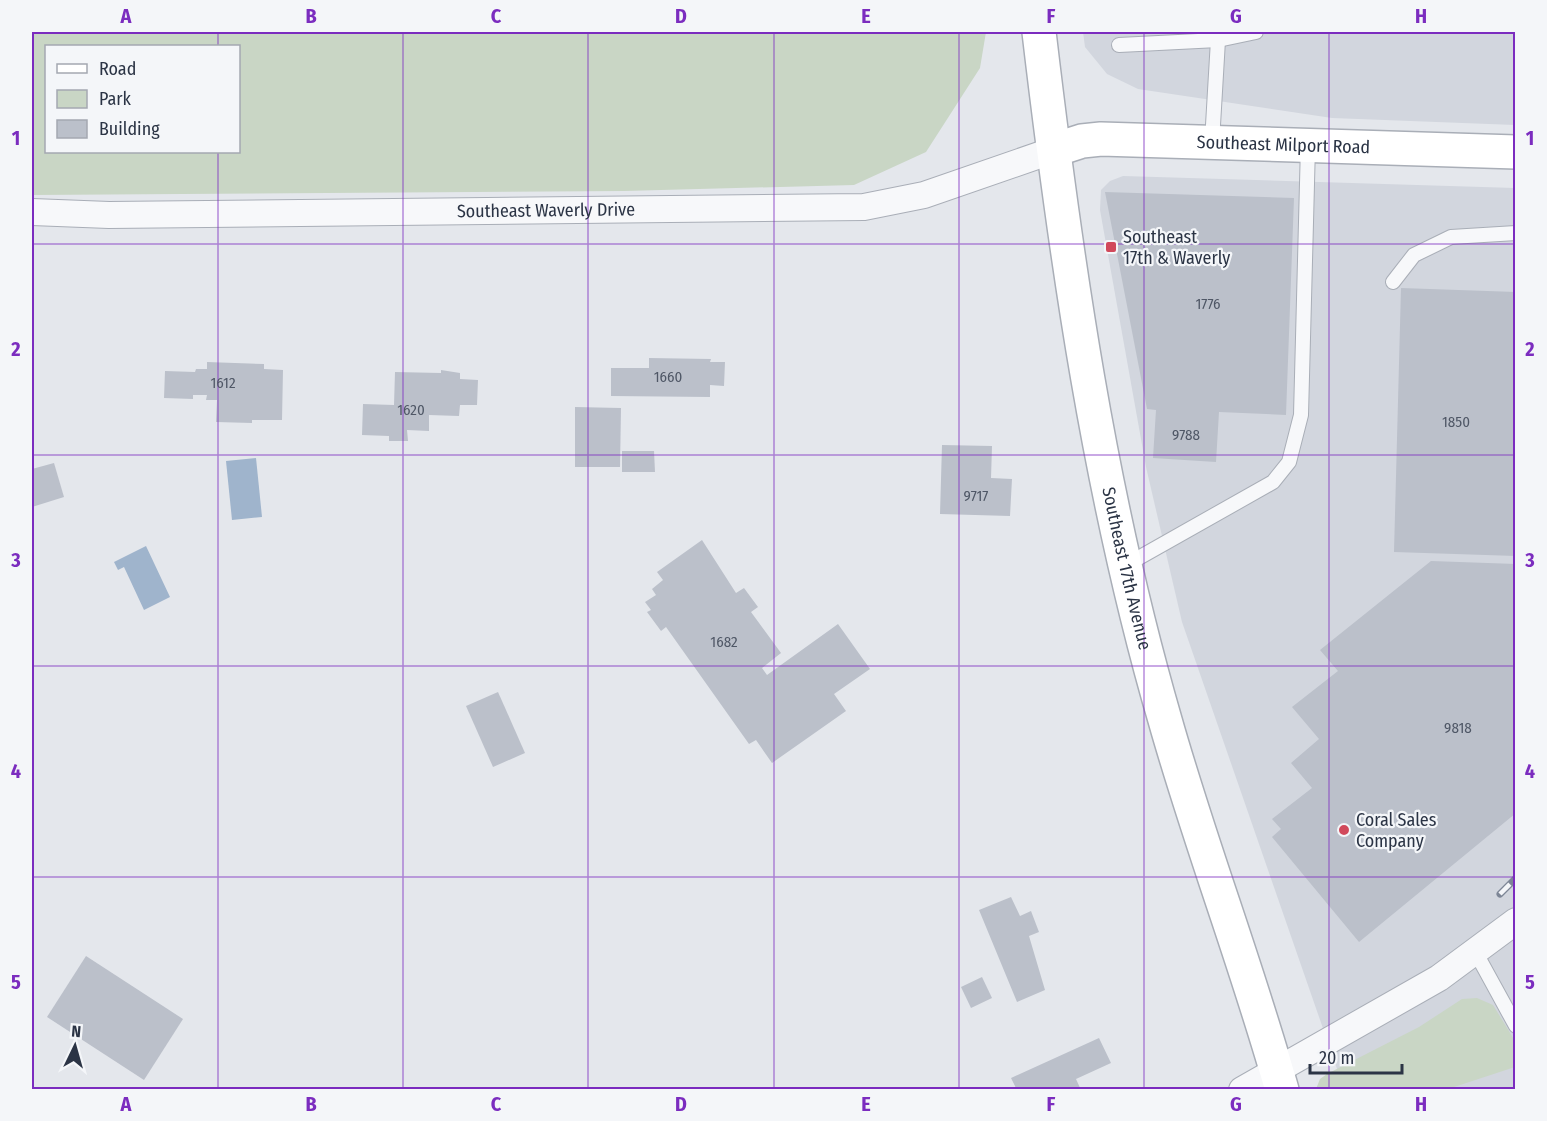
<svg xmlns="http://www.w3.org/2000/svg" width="1547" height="1121" viewBox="0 0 1547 1121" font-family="'Fira Sans Condensed',sans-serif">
<rect width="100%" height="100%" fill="#e4e7ec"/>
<g fill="#d2d6de">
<polygon points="1083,32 1515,32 1515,125 1332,118 1138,89 1107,74 1085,47"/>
<polygon points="1123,176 1515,188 1515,1089 1344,1089 1182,622 1146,467 1100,210 1101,190 1110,181"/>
</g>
<g fill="#c9d6c5" fill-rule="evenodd">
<path d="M32,32H986L980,68L926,152L854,185L624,191L32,195ZM46,46H238V152H46Z"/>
<polygon points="1477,998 1493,1005 1515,1041 1515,1067 1448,1089 1316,1089 1320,1079 1327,1074 1419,1027 1462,999"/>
</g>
<g fill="#9fb4cc">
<polygon points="256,458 262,517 232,520 226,461"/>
<polygon points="146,546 170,597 144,610 124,567 118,570 114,562"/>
</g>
<g fill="#bbc0ca">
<polygon points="1105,192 1294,198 1286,415 1219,412 1216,462 1153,458 1156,410 1147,409"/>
<polygon points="1401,288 1516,292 1516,556 1394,552"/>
<polygon points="649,358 711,359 710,362 725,362 724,386 710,385 710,397 611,396 611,368 649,368"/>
<polygon points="207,362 264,364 264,369 283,370 282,420 252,420 252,423 216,422 217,400 206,400 207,395 193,395 193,399 164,398 165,371 195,372 196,369 207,369"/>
<polygon points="441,370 460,373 460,379 478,380 477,405 460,405 459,416 429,415 429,431 407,430 408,441 389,441 389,436 362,435 363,404 394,405 395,372 441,373"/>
<polygon points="575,407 621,408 620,467 575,467"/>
<polygon points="942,445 992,446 991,478 1012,479 1010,516 940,514"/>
<polygon points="622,451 654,451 655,472 622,472"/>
<polygon points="54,463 64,497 32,507 32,469"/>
<polygon points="702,540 736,593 744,588 758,607 751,612 781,653 762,668 767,675 838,624 870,669 834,694 846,711 772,763 756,740 749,744 666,627 661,631 647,612 651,610 645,602 656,595 652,589 663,580 657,572"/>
<polygon points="1431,561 1516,564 1516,813 1359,942 1272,837 1281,829 1272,819 1312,788 1291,763 1319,739 1292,707 1338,671 1320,650"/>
<polygon points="498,692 525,753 493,767 466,706"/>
<polygon points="1011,897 1020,916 1031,911 1039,932 1029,936 1045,990 1017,1002 979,910"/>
<polygon points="86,956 183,1019 144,1080 47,1017"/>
<polygon points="982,977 992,998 971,1008 961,987"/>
<polygon points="1099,1038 1111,1063 1076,1079 1081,1090 1017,1090 1011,1078"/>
</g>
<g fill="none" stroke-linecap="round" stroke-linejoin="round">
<defs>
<g id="lane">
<polyline points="1119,45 1218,40 1256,32"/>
<polyline points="1212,142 1218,40"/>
<polyline points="1393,282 1414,255 1451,237 1516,233"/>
<polyline points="1126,565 1273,482 1289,462 1301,415 1308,145"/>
<polyline points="1476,953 1516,1026"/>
</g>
<g id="street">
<path id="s1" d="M32,212L109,215L864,207L924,195L1054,150"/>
<polyline points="1242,1090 1439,978 1516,921"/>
</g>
<g id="secondary">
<path id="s2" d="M1039,32C1066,261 1100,497 1165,720C1200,844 1247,965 1282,1090"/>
<path id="s3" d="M1054,150L1082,141L1101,139L1516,152"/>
</g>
</defs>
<use href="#lane" stroke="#a9aeb7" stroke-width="16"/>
<use href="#street" stroke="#a9aeb7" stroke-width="28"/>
<use href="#secondary" stroke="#a9aeb7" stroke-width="36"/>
<use href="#lane" stroke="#f7f8fa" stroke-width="14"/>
<use href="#street" stroke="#f7f8fa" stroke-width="26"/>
<use href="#secondary" stroke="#fff" stroke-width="33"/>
<defs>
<polyline id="rail" points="1500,894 1516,878"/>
</defs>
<use href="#rail" stroke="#7d8696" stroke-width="7"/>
<use href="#rail" stroke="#f4f6f9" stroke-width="4.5" stroke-dasharray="14" stroke-linecap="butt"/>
</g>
<path fill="none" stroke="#7b2cbf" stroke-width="1.5" stroke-opacity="0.55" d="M218,32V46M403,32V1090M588,32V1090M774,32V1090M959,32V1090M1144,32V1090M1329,32V1090M218,152V1090M32,244H1516M32,455H1516M32,666H1516M32,877H1516"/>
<g fill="#d1495b" stroke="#f4f6f9" stroke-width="2">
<rect x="1105" y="241" width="12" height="12" rx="3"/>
<circle cx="1344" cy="830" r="6"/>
</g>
<g text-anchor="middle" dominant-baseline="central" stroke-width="4.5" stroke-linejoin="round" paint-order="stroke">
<g font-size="15" fill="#4f5766">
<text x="1208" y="304">1776</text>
<text x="668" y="377">1660</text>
<text x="223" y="383">1612</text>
<text x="411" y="410">1620</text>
<text x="1456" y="422">1850</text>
<text x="1186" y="435">9788</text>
<text x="976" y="496">9717</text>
<text x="724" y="642">1682</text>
<text x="1458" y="728">9818</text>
</g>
<g font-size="18" fill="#2b3445" stroke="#f4f6f9">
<text stroke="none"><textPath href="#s3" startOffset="231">Southeast Milport Road</textPath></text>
<text stroke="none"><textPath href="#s1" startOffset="514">Southeast Waverly Drive</textPath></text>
<text stroke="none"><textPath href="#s2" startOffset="544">Southeast 17th Avenue</textPath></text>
</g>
<g font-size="18" fill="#2b3445" stroke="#f4f6f9" text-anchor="start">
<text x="1123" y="237">Southeast<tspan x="1123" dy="21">17th &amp; Waverly</tspan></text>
<text x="1356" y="820">Coral Sales<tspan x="1356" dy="21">Company</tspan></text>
</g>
</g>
<rect width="1547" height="1121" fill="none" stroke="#f4f6f9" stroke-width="66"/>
<rect x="45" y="45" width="195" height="108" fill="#f4f6f9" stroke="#a4a8b1" stroke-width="1.5"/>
<rect x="57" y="64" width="30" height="9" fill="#ffffff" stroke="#a4a8b1" stroke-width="1.5"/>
<text x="99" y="75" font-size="18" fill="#2b3445">Road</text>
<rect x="57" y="90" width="30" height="18" fill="#c9d6c5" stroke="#a4a8b1" stroke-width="1.5"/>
<text x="99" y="105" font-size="18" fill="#2b3445">Park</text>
<rect x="57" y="120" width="30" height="18" fill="#bbc0ca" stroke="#a4a8b1" stroke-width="1.5"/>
<text x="99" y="135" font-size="18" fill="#2b3445">Building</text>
<g transform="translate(75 1046) rotate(5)" stroke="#f4f6f9" stroke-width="4.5" paint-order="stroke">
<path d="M0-4.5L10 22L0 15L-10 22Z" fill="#2b3445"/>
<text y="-9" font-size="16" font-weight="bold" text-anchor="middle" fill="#2b3445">N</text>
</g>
<path d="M1310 1064v9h92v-9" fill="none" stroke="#2b3445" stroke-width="3"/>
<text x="1319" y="1064" font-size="18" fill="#2b3445" stroke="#f4f6f9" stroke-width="4.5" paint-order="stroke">20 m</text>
<rect x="33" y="33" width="1481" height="1055" fill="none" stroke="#7b2cbf" stroke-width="2"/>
<g font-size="20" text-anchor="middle" font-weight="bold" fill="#7b2cbf">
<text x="126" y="23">A</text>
<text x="311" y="23">B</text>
<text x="496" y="23">C</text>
<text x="681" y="23">D</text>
<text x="866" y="23">E</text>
<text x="1051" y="23">F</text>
<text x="1236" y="23">G</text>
<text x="1421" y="23">H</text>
<text x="16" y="145">1</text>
<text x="1530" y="145">1</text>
<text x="16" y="356">2</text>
<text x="1530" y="356">2</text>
<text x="16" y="567">3</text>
<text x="1530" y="567">3</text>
<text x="16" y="778">4</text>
<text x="1530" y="778">4</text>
<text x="16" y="989">5</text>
<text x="1530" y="989">5</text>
<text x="126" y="1111">A</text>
<text x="311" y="1111">B</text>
<text x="496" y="1111">C</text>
<text x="681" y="1111">D</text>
<text x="866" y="1111">E</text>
<text x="1051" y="1111">F</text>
<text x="1236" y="1111">G</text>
<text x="1421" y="1111">H</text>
</g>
</svg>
